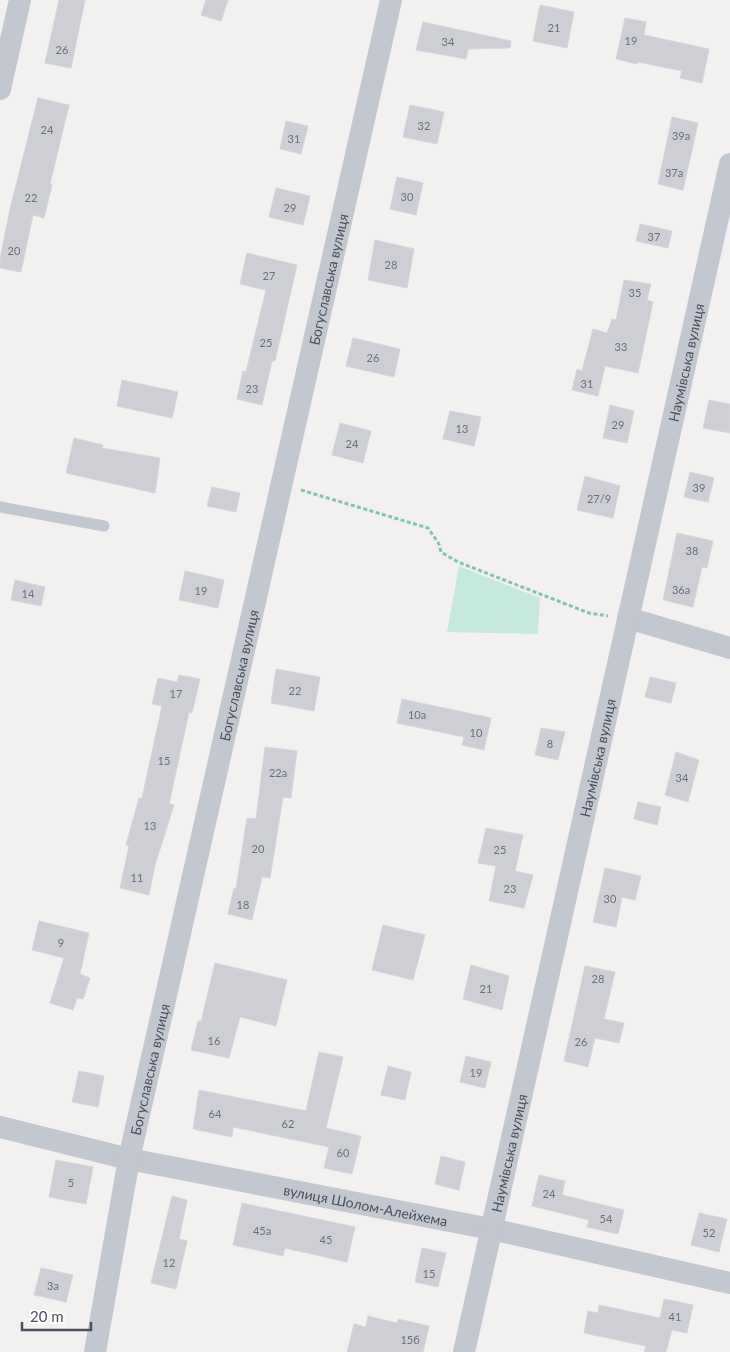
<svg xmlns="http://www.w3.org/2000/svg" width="730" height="1352" viewBox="0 0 730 1352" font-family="Lato,sans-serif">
<rect width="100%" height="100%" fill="#f2f1f0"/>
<polygon fill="#c5eadc" points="459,566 540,598 538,634 447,632"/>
<g fill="#cecfd4" stroke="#d5d5db">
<polygon points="59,0 85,0 71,68 45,63"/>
<polygon points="206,0 228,0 221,21 201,15"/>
<polygon points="540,5 574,12 567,48 533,41"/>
<polygon points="625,18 646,22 644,35 709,49 702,83 680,78 682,71 638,62 637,64 616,59"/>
<polygon points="423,22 511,41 510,48 468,49 466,59 416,50"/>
<polygon points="38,98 69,105 50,184 52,185 44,218 33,215 21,272 0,268 0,259 10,209"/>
<polygon points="410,105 444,112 437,144 403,137"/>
<polygon points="672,117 698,123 683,190 658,184"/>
<polygon points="286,121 308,126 301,154 280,149"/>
<polygon points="397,177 423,183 416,215 390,209"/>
<polygon points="276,188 310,196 303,225 269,217"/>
<polygon points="640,224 672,231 668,248 636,241"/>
<polygon points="375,240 414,249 407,288 368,280"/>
<polygon points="247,253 297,265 275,361 272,361 262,405 237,399 243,371 246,372 266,290 240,284"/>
<polygon points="624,280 651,284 647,300 653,302 638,373 605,366 598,396 572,390 577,369 582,371 593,329 607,333 612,319 616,320"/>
<polygon points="353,338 400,349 394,377 346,366"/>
<polygon points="122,380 178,392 172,418 117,406"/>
<polygon points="709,400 730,404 730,433 703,428"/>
<polygon points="610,405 634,411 627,443 603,438"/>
<polygon points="450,411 481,417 474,446 443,439"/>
<polygon points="340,423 371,431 363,463 332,455"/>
<polygon points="74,438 103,445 102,448 160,458 155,493 66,473"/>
<polygon points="690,472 714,478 708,502 684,497"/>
<polygon points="585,476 620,486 613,518 577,510"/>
<polygon points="212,487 240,493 236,512 207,506"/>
<polygon points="677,533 713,541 707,568 702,567 693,607 663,600"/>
<polygon points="185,571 224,580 218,608 179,600"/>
<polygon points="15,580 45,587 41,606 11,600"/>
<polygon points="276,669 320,677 314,711 271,703"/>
<polygon points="179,675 200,679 192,713 189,712 169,804 174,805 155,865 149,895 120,888 129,846 126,845 139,798 142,798 162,706 152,704 158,678 177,682"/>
<polygon points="650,677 676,683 671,703 645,697"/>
<polygon points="402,699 491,718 484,750 462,745 464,737 397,723"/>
<polygon points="541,728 565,732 558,760 535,755"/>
<polygon points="265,747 297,751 291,798 283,797 270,878 262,877 252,920 228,914 234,888 236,889 247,818 256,819"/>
<polygon points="676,752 699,760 688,802 665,795"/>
<polygon points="638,802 661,807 657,825 634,819"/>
<polygon points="486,828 523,835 515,871 533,875 524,908 489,901 496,866 478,863"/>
<polygon points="605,868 641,876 635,900 622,897 616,927 593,922"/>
<polygon points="39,921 89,933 80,974 90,978 83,999 77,998 73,1010 50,1003 64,958 32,950"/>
<polygon points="383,925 425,935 413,980 372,970"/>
<polygon points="215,963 287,980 276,1026 240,1017 229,1058 191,1050 198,1021 201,1022"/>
<polygon points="471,965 509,976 502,1010 463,999"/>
<polygon points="585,966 615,972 604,1019 624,1023 619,1043 595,1038 588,1067 564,1061"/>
<polygon points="319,1052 343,1057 326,1128 361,1136 352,1174 324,1168 329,1147 233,1127 232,1137 193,1129 199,1090 306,1111"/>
<polygon points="466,1056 491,1062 485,1088 460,1082"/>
<polygon points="388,1066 411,1072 405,1100 381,1095"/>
<polygon points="79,1071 104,1076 98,1107 72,1102"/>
<polygon points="441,1156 465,1162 459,1190 435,1184"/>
<polygon points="56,1160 93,1167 86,1204 49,1197"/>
<polygon points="539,1175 565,1181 562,1195 624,1210 618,1234 587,1227 589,1220 532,1206"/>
<polygon points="172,1196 187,1200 179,1239 187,1241 176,1289 151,1283"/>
<polygon points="242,1203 355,1227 347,1262 285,1248 283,1256 233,1245"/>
<polygon points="699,1213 727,1219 719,1252 691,1245"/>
<polygon points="422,1248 446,1253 438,1287 415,1282"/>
<polygon points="41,1268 73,1275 66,1302 34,1295"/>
<polygon points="664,1299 693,1305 687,1333 672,1330 666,1352 644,1352 646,1346 584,1333 588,1311 598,1313 599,1305 660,1318"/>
<polygon points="368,1316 397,1323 398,1319 429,1326 423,1352 347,1352 354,1324 366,1327"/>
</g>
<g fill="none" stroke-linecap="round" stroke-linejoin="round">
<polyline stroke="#81c4b2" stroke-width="3" stroke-dasharray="4 2.5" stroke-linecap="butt" points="301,490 428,528 439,544 441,552 458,562 589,613 608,616"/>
<polyline stroke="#c3c7d0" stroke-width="11" points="0,507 104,526"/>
<g stroke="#c3c7d0" stroke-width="22">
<polyline points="0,89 20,0"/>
<polyline points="628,618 730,648"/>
<path id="s1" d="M0,1127L129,1159L491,1229L730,1283"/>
<path id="s2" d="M95,1352L129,1159L391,0"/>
<path id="s3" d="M464,1352L730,164"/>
</g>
</g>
<g text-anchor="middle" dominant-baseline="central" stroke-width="5" stroke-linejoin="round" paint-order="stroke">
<g font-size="11" fill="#6b6f79">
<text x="554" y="27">21</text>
<text x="631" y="40">19</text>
<text x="448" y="41">34</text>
<text x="62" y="49">26</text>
<text x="424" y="125">32</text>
<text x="47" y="129">24</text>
<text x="681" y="135">39а</text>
<text x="294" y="138">31</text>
<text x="674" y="172">37а</text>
<text x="407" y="196">30</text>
<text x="31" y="197">22</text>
<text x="290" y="207">29</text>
<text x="654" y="236">37</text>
<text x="14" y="250">20</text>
<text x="391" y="264">28</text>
<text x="269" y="275">27</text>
<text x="635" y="292">35</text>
<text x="266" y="342">25</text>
<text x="621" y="346">33</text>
<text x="373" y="357">26</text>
<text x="587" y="383">31</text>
<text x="252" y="388">23</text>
<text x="618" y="424">29</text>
<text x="462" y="428">13</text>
<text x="352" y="443">24</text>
<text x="699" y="487">39</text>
<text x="599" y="498">27/9</text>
<text x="692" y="550">38</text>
<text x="681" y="589">36а</text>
<text x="201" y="590">19</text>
<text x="28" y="593">14</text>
<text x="295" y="690">22</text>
<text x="176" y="693">17</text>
<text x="417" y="714">10а</text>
<text x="476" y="732">10</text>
<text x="550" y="743">8</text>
<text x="164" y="760">15</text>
<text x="278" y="772">22а</text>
<text x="682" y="777">34</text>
<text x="150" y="825">13</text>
<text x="258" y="848">20</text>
<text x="500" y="849">25</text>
<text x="137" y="877">11</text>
<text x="510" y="888">23</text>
<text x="610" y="898">30</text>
<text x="243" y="904">18</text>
<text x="61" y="942">9</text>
<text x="598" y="978">28</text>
<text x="486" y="988">21</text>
<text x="214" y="1040">16</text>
<text x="581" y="1041">26</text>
<text x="476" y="1072">19</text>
<text x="215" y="1113">64</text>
<text x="288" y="1123">62</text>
<text x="343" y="1152">60</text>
<text x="71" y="1182">5</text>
<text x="549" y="1193">24</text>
<text x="606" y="1218">54</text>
<text x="262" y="1230">45а</text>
<text x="709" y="1232">52</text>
<text x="326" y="1239">45</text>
<text x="169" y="1262">12</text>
<text x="429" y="1273">15</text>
<text x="53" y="1285">3а</text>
<text x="675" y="1316">41</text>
<text x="410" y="1339">15б</text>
</g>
<g font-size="14" fill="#4a4f5b" stroke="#fff">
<text stroke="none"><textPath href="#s2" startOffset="1098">Богуславська вулиця</textPath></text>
<text stroke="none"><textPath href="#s3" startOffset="1014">Наумівська вулиця</textPath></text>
<text stroke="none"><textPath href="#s2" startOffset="692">Богуславська вулиця</textPath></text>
<text stroke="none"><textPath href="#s3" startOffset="609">Наумівська вулиця</textPath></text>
<text stroke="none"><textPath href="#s2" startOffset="288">Богуславська вулиця</textPath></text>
<text stroke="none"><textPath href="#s3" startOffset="204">Наумівська вулиця</textPath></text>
<text stroke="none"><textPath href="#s1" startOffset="374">вулиця Шолом-Алейхема</textPath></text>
</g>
</g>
<path d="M22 1322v8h69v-8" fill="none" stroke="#4a4f5b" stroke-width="2.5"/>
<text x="30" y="1322" font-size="15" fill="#4a4f5b" stroke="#ffffff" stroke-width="4" paint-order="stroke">20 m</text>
</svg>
